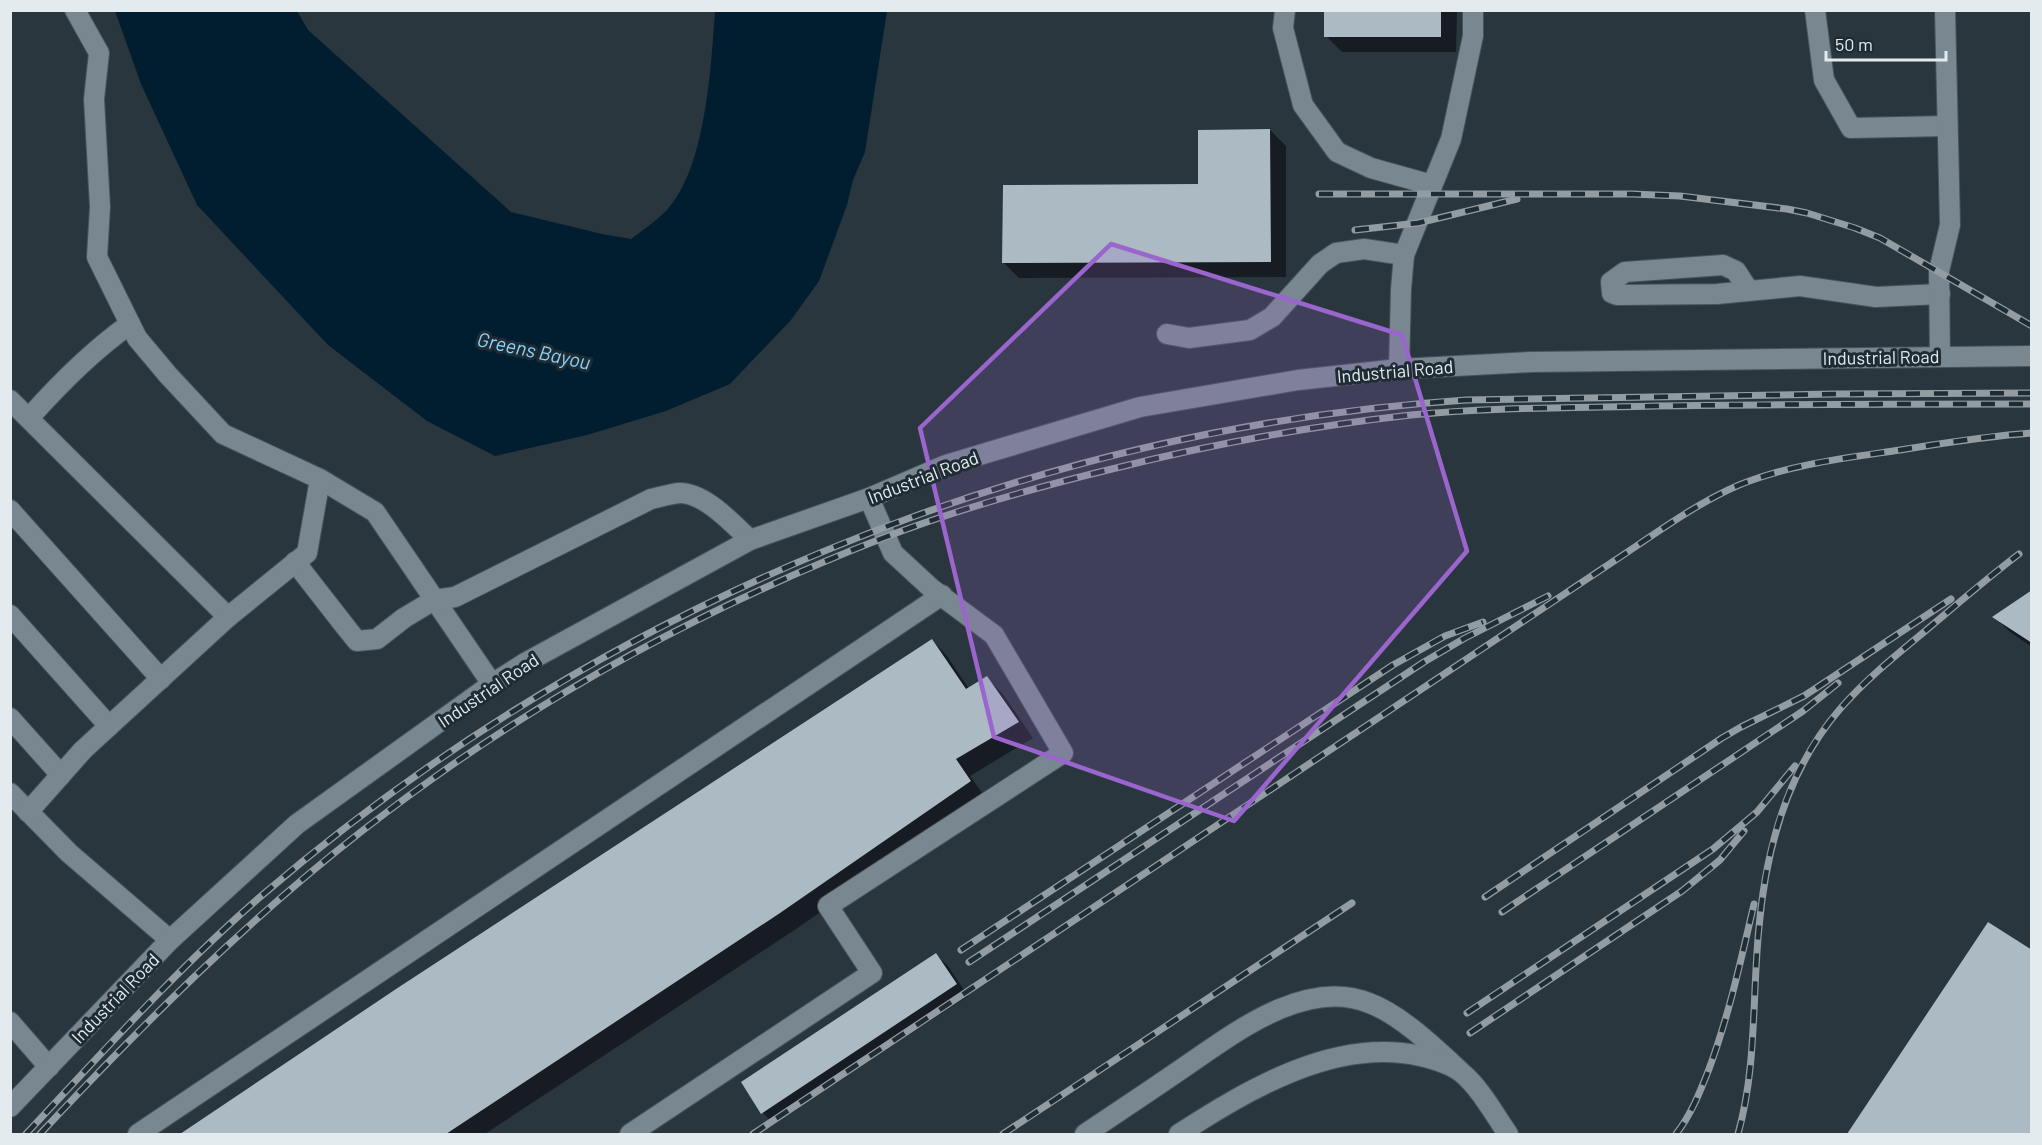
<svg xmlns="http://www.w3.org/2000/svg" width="2042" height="1145" viewBox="0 0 2042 1145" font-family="Barlow,sans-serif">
<rect width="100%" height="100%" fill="#2a363e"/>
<path fill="#001e2f" d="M115,11H297L308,30L511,212L602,234L631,239C643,230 656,221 667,210C706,167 711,67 715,11H887L865,152L853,180L847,205L819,281L791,320L730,384L666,411L587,435L495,456L427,421L328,345L197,205L141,84Z"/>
<g fill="#0007">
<polygon points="1326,10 1457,10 1456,52 1342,52 1326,36"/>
<polygon points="1270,130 1286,146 1286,277 1019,278 1003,262 1199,186"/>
<polygon points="2032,592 2032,647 2010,632 1995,617"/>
<polygon points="932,640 947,656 969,689 987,678 1003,694 1033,738 970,776 986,798 796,929 485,1134 183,1134 397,991"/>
<polygon points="1988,924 2032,952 2032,1134 1848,1134"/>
<polygon points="936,955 948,966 968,996 774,1124 763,1113"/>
</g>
<g fill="#abbac3">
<rect x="1324" y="10" width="117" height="27"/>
<polygon points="1270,129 1271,262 1002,263 1003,185 1198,184 1198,130"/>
<polygon points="2032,590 2032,643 1992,617"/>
<polygon points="932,639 966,689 987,676 1019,722 956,759 971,781 780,913 446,1134 180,1134 396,989"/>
<polygon points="1988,922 2032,950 2032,1134 1847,1134"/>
<polygon points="936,953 957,984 761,1114 741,1082"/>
</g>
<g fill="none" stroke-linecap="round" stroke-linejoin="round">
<defs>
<g id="minor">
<polyline points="75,10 99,53 94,99 100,207 97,257 137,338 168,375 223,434 320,479 375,512 492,684"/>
<polyline points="1285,10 1283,28 1303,105 1337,152 1371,168 1432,185"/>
<polyline points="1815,10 1824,80 1851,128 1947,126"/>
<polyline points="1404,255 1451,139 1473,36 1473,10"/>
<polyline points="1749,291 1736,271 1723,265 1625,272 1611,282 1612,293 1617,295 1717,294 1800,286 1876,297 1940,294"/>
<polyline points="1167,334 1189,338 1250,330 1272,317 1320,264 1336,253 1364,249 1404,255 1401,289 1399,369"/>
<polyline points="1940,357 1939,271 1950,225 1945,10"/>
<polyline points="10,400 228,617"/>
<path d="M29,418C60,383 92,351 130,324"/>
<polyline points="10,510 161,679"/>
<path d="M295,562L348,630L357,641L377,639L404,618L434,600L455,597L651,499C660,497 670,494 679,493C704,492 733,524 750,540"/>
<polyline points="10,615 109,726"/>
<polyline points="10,718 61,775"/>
<polyline points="10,793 69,853 170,940"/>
<polyline points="28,812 83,750 228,617 307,553 320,479"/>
<polyline points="10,1022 49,1067"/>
<polyline points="10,1107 170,940 297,824 492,684 525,663 750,540 869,498 946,465 1140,407 1298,380 1399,369 1531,362 2032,356"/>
<polyline points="138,1134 942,595"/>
<polyline points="630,1134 872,973 828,906 1063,753 994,635 932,589 893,553 869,498"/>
<path d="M1085,1134C1118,1112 1151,1090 1183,1068C1233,1034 1305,977 1369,1003C1400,1014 1436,1049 1460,1071"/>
<path d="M1179,1134C1247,1090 1335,1037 1420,1056C1433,1059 1451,1064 1462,1073C1481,1089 1494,1114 1508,1134"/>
</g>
</defs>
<use href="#minor" stroke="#485359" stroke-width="22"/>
<use href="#minor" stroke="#798790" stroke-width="20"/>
<defs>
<g id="rail">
<polyline points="1319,194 1632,194 1680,196 1787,209 1807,213 1855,228 1880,238 2032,326"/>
<polyline points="1355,230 1418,223 1517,199"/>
<polyline points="1485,897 1722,738 1741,727 1804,696 1951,599"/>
<polyline points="1502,912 1803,711 1838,683"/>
<polyline points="961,950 1393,665 1445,636 1483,622"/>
<polyline points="969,962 1424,662 1465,638 1548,596"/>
<polyline points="1467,1013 1713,849 1757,812 1795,766"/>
<polyline points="1470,1033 1682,891 1720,860 1744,831"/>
<path d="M26,1134C102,1053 176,970 260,897C596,609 1025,429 1466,400L1835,394L2032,393"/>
<path d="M40,1134C141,1026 245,922 362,831C520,708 697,610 883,538C958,509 1037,487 1116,468C1213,444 1311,426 1411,415C1491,407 1573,408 1654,406C1780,404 1906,404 2032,404"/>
<path d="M753,1134L1614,561C1655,534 1695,504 1739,485C1791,464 1846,458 1900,450C1944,443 1987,436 2032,433"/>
<polyline points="1003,1134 1352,903"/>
<path d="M1676,1134C1691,1115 1700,1092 1709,1069C1729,1015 1741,960 1754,904"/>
<path d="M1738,1134C1757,1066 1752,997 1759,927C1766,848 1787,770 1840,709C1865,680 1895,656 1924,632C1955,606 1986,579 2019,554"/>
</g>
</defs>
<use href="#rail" stroke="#929ca1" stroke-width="7"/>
<use href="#rail" stroke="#202c33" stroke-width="4.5" stroke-dasharray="14" stroke-linecap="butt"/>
</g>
<path fill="#9a65cd" fill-opacity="0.2" stroke="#9a65cd" stroke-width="4.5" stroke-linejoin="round" d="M1111,244L1402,335L1467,551L1234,821L994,737L920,428Z"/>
<g text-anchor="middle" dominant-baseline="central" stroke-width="6" stroke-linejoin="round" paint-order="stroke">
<g font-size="18" fill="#e3ebef" stroke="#202c33">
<text transform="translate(1881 357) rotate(-1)">Industrial Road</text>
<text transform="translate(1395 371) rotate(-5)">Industrial Road</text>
<text transform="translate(923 477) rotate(-21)">Industrial Road</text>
<text transform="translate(488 690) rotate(-34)">Industrial Road</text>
<text transform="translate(115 998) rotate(-46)">Industrial Road</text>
</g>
<g font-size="20" font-style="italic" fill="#8ad3fc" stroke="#202c33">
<text transform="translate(534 350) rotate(12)">Greens Bayou</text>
</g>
</g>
<rect width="2042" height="1145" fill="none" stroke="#e3ebef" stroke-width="24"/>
<path d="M1826 51v9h120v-9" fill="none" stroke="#e3ebef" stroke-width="3"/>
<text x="1835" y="51" font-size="18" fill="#e3ebef" stroke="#202c33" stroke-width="4.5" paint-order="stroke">50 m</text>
</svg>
